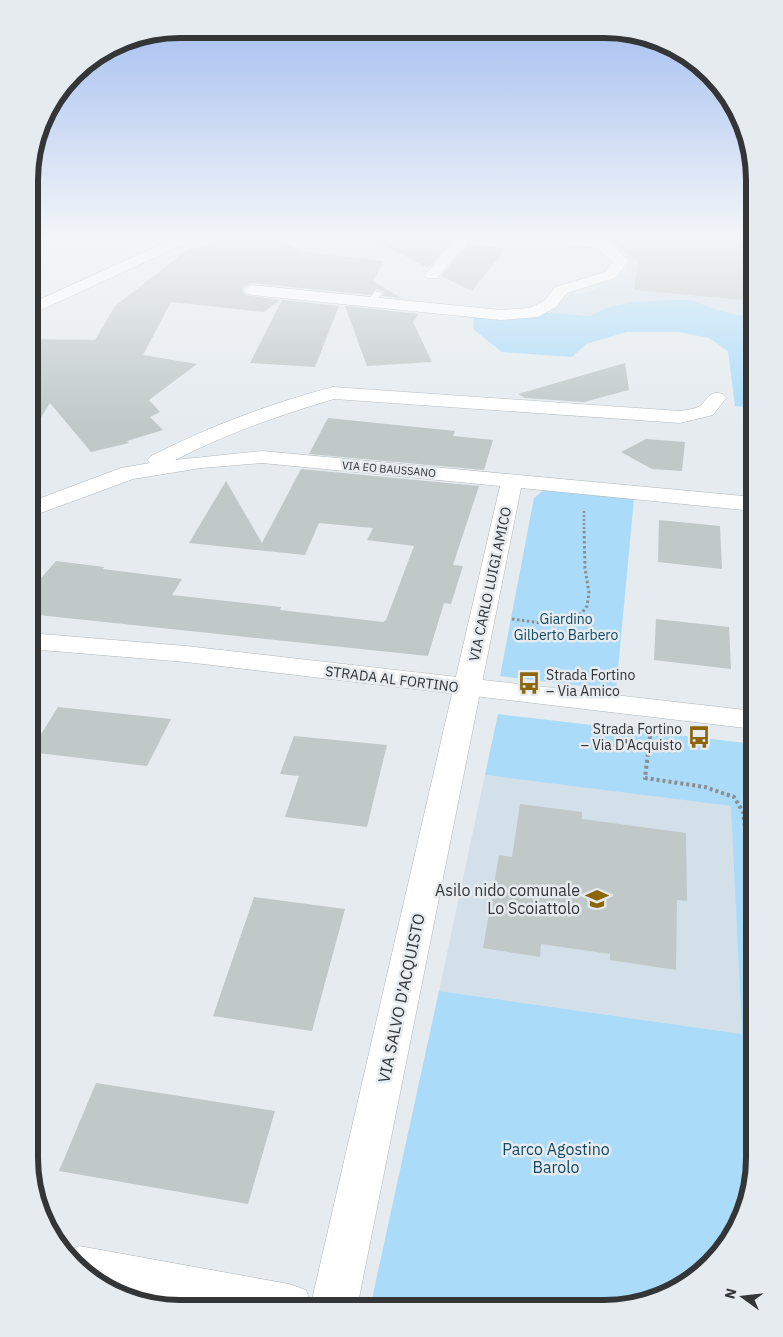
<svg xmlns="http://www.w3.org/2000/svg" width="783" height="1337" viewBox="0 0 783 1337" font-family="'IBM Plex Sans',sans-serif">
<rect width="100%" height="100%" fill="#e5ebef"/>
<g fill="#d4e0e9">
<polygon points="605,237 754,237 754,316 737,315 711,308 693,300 669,300 631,302 606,308 590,316 549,313 571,294 586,293 596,289 597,285 612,281 627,271 627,260 619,253 618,246 605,239"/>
<polygon points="485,775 732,806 742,1034 439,991"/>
</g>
<g fill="#aadbf9">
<polygon points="669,300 693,300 711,308 737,315 754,316 754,408 735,406 728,351 709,338 678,332 627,332 586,344 572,357 502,352 473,329 474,313 549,313 590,316 606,308 631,302"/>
<polygon points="544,490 634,498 616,690 500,676 534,498"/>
<polygon points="498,714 754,744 754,1168 743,1215 723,1250 695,1277 652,1300 604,1308 370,1308 439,991 742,1034 731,806 485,775"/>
</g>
<g fill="#c0c8c8">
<polygon points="236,237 275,237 302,252 384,261 373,281 401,298 382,296 384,292 376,289 370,295 252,283 245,285 242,289 245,295 280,300 264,312 171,302 143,355 197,364 149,400 160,412 150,417 163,430 127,441 129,443 91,452 50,403 30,435 30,339 95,340 115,306 187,250"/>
<polygon points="367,237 391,237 450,242 428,268"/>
<polygon points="606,237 710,238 710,237 754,237 754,301 634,290 638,261"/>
<polygon points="468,244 506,248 472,291 441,276"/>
<polygon points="282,300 339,306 315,367 250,363"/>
<polygon points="345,306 419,314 413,322 432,362 367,366"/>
<polygon points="625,363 629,390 584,402 525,398 518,394"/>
<polygon points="328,418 455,431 453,436 493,440 484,470 309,454"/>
<polygon points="646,439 685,442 682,471 652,469 621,452"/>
<polygon points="301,469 479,486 453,565 463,566 451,604 444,603 428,656 29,614 29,592 56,561 104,567 103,569 182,579 172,595 281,607 280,610 383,622 386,620 414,546 367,540 373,528 319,523 305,555 189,543 226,481 262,543"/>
<polygon points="659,520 720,526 722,569 658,562"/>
<polygon points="656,619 729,627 731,669 654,660"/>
<polygon points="58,707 171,719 147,766 30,752"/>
<polygon points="294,736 387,745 367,827 285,817 299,776 280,774"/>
<polygon points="520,804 582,812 582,819 686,833 687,901 677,900 676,970 610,960 610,954 541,944 540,957 483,948 499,855 512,857"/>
<polygon points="254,897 345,909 312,1031 213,1016"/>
<polygon points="96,1083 275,1111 248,1204 59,1171"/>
</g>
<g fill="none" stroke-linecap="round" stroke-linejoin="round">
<defs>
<polygon id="service" points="375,291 382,293 374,304 368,304 367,302"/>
<g id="minor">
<polygon points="177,237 195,237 193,240 30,315 30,304"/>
<polygon points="457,237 471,237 437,278 427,278 424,275 427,272"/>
<polygon points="504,237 562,237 591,239 590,237 604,237 629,261 615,278 567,293 556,307 538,317 501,320 252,295 246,293 244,290 246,287 252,285 501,310 529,308 544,301 555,287 605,272 613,262 597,248 511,241 506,240"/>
<path d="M333,387L680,411C686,410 695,409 700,406C709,398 709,390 723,394L726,398L713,415L680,423L334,399C280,415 225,434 175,460L262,451L754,497V511L521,488L357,1308L158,1306L87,1277L63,1253L79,1246L289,1284L306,1290L311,1304L500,486L262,463L201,468L133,479L30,517V502L121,468L150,463L147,460L151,456C208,427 271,403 333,387Z"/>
</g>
<polygon id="tertiary" points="29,633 186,646 754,711 754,729 186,662 29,649"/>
</defs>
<use href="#service" stroke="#aeb4b8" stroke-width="1"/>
<use href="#minor" stroke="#aeb4b8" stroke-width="1"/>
<use href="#tertiary" stroke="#aeb4b8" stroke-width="1"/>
<polyline stroke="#8a8e91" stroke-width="2.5" stroke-dasharray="2 2" stroke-linecap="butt" points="584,511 584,529"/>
<g stroke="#8a8e91" stroke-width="3" stroke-dasharray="2.5 2.5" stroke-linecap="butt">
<polyline points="512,619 556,625 568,622 582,613 587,606 589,593 585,568 584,528"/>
<polyline points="650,737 650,734"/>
</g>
<polyline stroke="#8a8e91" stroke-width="4" stroke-dasharray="3 3" stroke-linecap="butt" points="650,736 645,778 705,787 734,797 743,812 746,835 754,859"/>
<use href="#service" fill="#fff" fill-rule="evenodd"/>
<use href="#minor" fill="#fff" fill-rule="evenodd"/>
<use href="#tertiary" fill="#fff" fill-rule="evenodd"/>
</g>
<linearGradient id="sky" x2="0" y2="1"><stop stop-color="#a1bcf0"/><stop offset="0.56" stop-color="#f3f6f8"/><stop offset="1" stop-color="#f3f6f8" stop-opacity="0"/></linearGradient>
<rect width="783" height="424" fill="url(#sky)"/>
<defs>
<symbol id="bus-bare" viewBox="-9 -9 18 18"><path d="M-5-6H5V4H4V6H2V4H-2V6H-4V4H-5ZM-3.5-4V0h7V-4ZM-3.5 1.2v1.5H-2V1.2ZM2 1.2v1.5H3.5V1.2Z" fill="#8d6609" stroke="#e5ebef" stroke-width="2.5" paint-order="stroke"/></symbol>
<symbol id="school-bare" viewBox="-9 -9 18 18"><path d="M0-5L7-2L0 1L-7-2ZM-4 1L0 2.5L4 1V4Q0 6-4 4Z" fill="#8d6609" stroke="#e5ebef" stroke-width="2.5" paint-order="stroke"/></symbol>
</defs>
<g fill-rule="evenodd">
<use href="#bus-bare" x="513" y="667" width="32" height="32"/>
<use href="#bus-bare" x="683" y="721" width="32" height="32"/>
<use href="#school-bare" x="581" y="883" width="32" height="32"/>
</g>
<g text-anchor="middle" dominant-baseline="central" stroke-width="5" stroke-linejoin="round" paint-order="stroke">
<g font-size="11" fill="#333537" stroke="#e5ebef">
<text transform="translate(389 469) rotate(5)">VIA EO BAUSSANO</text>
</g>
<g font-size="14" fill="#333537" stroke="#e5ebef">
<text transform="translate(490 584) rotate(-78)">VIA CARLO LUIGI AMICO</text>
<text transform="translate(392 679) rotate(7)">STRADA AL FORTINO</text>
</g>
<g font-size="14" fill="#124a65" stroke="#e5ebef">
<text x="566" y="619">Giardino<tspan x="566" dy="16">Gilberto Barbero</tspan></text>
</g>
<g font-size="14" fill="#333537" stroke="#e5ebef" text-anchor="start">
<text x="546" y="675">Strada Fortino<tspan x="546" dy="16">– Via Amico</tspan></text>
<text x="682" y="729" text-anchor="end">Strada Fortino<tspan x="682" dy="16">– Via D'Acquisto</tspan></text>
</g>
<g font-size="16" fill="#333537" stroke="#e5ebef" text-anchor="end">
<text x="580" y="890">Asilo nido comunale<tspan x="580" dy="18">Lo Scoiattolo</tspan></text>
</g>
<g font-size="16" fill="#333537" stroke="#e5ebef">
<text transform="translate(401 998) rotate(-78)">VIA SALVO D'ACQUISTO</text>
</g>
<g font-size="16" fill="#124a65" stroke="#e5ebef">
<text x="556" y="1149">Parco Agostino<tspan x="556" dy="18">Barolo</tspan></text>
</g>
</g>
<path d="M0 0H783V1337H0ZM180 38H604A142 142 0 0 1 746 180V1158A142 142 0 0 1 604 1300H180A142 142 0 0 1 38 1158V180A142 142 0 0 1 180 38Z" fill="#e5ebef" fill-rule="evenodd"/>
<path fill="none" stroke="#333537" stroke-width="6" d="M180 38H604A142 142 0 0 1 746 180V1158A142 142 0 0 1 604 1300H180A142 142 0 0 1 38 1158V180A142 142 0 0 1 180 38Z"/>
<g transform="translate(743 1297) rotate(285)" stroke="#e5ebef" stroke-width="4" paint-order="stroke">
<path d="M0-4L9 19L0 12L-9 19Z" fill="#333537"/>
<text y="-8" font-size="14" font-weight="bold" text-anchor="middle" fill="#333537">N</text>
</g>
</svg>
